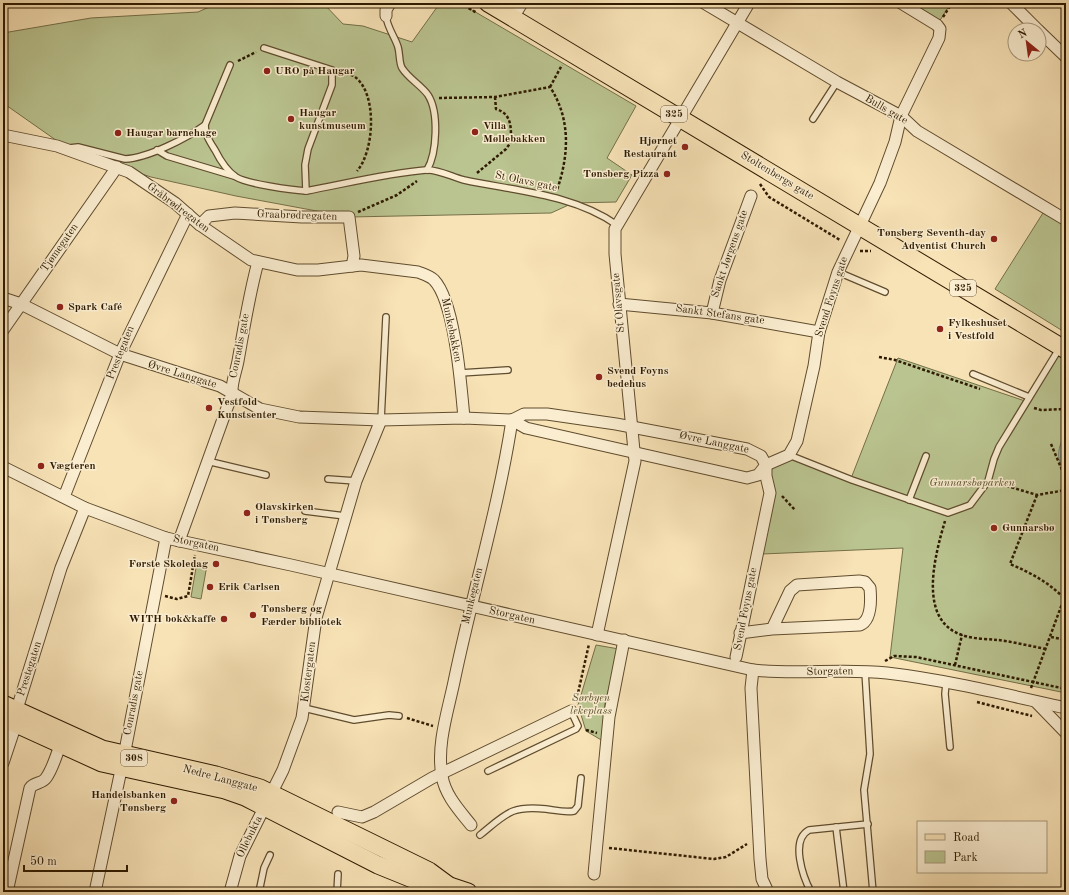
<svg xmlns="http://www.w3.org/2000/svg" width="1069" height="895" viewBox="0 0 1069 895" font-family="'Old Standard TT',serif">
<rect width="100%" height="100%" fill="#f8e3b7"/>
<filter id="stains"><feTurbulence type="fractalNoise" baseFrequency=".005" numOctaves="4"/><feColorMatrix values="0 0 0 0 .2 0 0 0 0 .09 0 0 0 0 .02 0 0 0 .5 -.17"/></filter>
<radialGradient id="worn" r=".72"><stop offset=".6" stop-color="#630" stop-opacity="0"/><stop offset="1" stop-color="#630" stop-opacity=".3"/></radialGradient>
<g fill="#bac490" stroke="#746f48">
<polygon points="218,3 323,3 343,24 363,26 412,42 440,3 460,3 636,106 607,158 632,175 616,202 573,203 551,213 349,217 236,196 151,177 70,150 3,103 3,33 91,18 198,12"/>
<polygon points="902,3 951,3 937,25"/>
<polygon points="1043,213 1066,225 1066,333 995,289"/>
<polygon points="1061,350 1066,353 1066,693 890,657 903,548 762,554 769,465 790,457 850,481 898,358 1028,402"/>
<polygon points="197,562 205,563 207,565 201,599 191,597"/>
<polygon points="596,645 619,649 605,703 603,741 586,731 578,705"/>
</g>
<path fill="#9ebdb3" stroke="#717c6b" d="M1066,431V470C1053,459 1060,444 1066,431Z"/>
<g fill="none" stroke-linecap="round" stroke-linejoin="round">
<defs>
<g id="lane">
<path d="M386,16C387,27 395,37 398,47C400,54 399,63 402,68C409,79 421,85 428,95C439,112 437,153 427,170"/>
<polyline points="264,48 332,70 332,85 308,149 305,165 306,191"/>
<path d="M230,65L205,125C205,135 210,142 215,150C220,160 227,171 236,177C247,184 292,190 306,191C344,184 388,173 426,170C438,169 452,177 464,180C515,191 573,194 617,225"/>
<polyline points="813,119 837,82"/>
<path d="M69,148L78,147L125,159C148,158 187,138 205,125"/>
<polyline points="157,150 167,156 234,176"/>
<polyline points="838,272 885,292"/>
<polyline points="460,373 508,370"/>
<polyline points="973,374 1029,397"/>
<polyline points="381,420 386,317"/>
<polyline points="789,455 852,480 948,513 970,505 988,481 994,459 999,447 1059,349"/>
<polyline points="207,461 266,475"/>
<polyline points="328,479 356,481"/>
<polyline points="909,500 926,456"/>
<polyline points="305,511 345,516"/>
<polyline points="865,671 870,754 864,790 873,892"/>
<polyline points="946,683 945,694 950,747"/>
<polyline points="304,708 354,720 389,715 399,716"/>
<polyline points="488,771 576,729 578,726 571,711"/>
<polyline points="836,827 844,892"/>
<path d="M480,835C506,814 511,805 546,809C555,810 565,813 574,811L578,806L581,778"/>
<polyline points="259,892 264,868 270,855"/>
<polyline points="337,892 338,874"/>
<path d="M811,892C803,877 790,840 809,830L868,824"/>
</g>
<g id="street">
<polyline points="704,3 837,82 901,116 917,131 1066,220"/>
<polyline points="1011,3 1038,30"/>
<polyline points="386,16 386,10 390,3"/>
<polyline points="513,18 522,3"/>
<polyline points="1039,31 1066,57"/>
<path d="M3,135L57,146L129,172L175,203L200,225L251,260L297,270H318L361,265L418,272C423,274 430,276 434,280C455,302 461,386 464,418"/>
<polyline points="200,225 209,216 235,213 302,217 349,217 354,256 352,266"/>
<polyline points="3,298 21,304 120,354 220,386 260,409 299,417 381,420 464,418 512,420 524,414 547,414 616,424 747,449 761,456 766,465"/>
<polyline points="619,304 712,313 819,332"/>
<polyline points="712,313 720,280 751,196"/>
<polyline points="3,330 117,167"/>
<polyline points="512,420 526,428 747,478 758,475 766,465"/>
<polyline points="766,465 789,455 797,441 814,366 819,332 838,272 880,183 895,142 901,116 939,38 940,29 937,25 901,3"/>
<path d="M3,467L85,508L166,538L291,565L753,670C797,675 842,668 887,673C947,680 1007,695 1066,708"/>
<polyline points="64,497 120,354 188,214"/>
<path d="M179,541L232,394C231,383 236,372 238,361C244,328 249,295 258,262"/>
<path d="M740,633L772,629L790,591L797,585L859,581L865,582L870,588C871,599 872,620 860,625L772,629"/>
<polyline points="597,635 635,461 615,254 615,229 749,3"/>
<polyline points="736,657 770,493 766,476 766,465"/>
<polyline points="753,670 751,688 760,859 762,879 768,892"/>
<polyline points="1036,702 1066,733"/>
<polyline points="3,763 16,724 17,709 61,568 85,508"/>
<polyline points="338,812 362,817 374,812 432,778 571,711"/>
<path d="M471,825C459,810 445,795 442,776C436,744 449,708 455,677C473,591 499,506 512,420"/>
<polyline points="594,874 609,717 624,640"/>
<path d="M7,892L30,788C34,782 42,784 46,778C54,767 57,751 63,739"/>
<polyline points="95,892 124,756 166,538"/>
<polyline points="230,892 240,856 283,770 302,718 316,618 356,481 381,420"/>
</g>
<g id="primary">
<polyline points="488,3 1066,350"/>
<polyline points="3,704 102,749 216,775 260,788 429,871 448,885"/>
<polyline points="3,718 102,763 225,790 245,797 378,865 420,882 450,886 468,892"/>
</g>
</defs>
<use href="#lane" stroke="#604c2e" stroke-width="8"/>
<use href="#street" stroke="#604c2e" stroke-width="13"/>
<use href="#primary" stroke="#2e1a00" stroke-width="19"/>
<g stroke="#2e1a00" stroke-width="2.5" stroke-dasharray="3 2" stroke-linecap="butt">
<polyline points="460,3 477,13"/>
<polyline points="943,17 952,3"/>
<polyline points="238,61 256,52"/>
<path d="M341,72C345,74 352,74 355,77C378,94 374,152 357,171"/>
<polyline points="550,87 562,65"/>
<path d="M439,98L495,97L550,87C571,119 569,155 557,190"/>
<path d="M477,173L506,149L511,142C511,127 512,114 496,109L495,97"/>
<polyline points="760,184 769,197 840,240"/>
<polyline points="358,212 397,195 417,181"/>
<polyline points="860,251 871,251"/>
<polyline points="879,357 895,360 980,389"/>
<polyline points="1034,408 1041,410 1066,409"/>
<polyline points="1051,444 1062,470 1066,473"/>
<polyline points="997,483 1037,495 1066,490"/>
<path d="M1037,495L1010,564C1031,573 1048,582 1064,598"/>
<polyline points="782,496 795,510"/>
<path d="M945,521C935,555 917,620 962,635C973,639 987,639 998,640C1014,642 1030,646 1046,649"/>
<polyline points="165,596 177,599 188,596 195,555"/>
<polyline points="1051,637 1066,640"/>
<polyline points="885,661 894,656 916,657 1066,689"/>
<polyline points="955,665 962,635"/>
<polyline points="1031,688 1066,593"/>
<polyline points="576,702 589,644"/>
<polyline points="977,702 1032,716"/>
<polyline points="407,718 433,726"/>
<polyline points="586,730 597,733"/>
<polyline points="609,848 714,859 726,857 747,844"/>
</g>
<use href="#lane" stroke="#faedd0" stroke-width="5.5"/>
<use href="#street" stroke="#faedd0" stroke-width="11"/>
<use href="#primary" stroke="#f8e3b7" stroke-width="17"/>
</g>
<g fill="#8f2418" stroke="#faedd0" stroke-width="1.5">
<circle cx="267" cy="71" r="4"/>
<circle cx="291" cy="119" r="4"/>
<circle cx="475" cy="132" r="4"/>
<circle cx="118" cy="133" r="4"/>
<circle cx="685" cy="147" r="4"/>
<circle cx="667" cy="174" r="4"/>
<circle cx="994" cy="239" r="4"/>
<circle cx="60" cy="307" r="4"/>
<circle cx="940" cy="329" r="4"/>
<circle cx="599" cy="377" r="4"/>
<circle cx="209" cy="408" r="4"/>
<circle cx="41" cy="466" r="4"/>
<circle cx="247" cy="513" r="4"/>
<circle cx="994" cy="528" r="4"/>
<circle cx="216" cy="564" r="4"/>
<circle cx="210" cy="587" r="4"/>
<circle cx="253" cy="615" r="4"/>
<circle cx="224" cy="619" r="4"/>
<circle cx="174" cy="801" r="4"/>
</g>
<g text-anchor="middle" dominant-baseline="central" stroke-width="3" stroke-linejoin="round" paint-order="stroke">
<g fill="#faedd0" stroke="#6b593e" stroke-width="1">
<rect x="661" y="106" width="26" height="16" rx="3"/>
<rect x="950" y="280" width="26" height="16" rx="3"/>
<rect x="121" y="750" width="26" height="16" rx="3"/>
</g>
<g font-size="10" font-weight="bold" fill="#2e1a00">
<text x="674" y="114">325</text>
<text x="963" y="288">325</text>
<text x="134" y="758">308</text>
</g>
<g font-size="11" font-weight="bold" fill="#2e1a00" stroke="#faedd0" text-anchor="start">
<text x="275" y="71">URO på Haugar</text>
<text x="299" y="113">Haugar<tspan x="299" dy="13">kunstmuseum</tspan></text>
<text x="483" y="126">Villa<tspan x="483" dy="13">Møllebakken</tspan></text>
<text x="126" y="133">Haugar barnehage</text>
<text x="677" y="141" text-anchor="end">Hjørnet<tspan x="677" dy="13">Restaurant</tspan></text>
<text x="659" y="174" text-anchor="end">Tønsberg Pizza</text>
<text x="986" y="233" text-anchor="end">Tønsberg Seventh-day<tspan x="986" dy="13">Adventist Church</tspan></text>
<text x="68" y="307">Spark Café</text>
<text x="948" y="323">Fylkeshuset<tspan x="948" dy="13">i Vestfold</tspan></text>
<text x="607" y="371">Svend Foyns<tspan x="607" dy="13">bedehus</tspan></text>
<text x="217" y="402">Vestfold<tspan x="217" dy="13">Kunstsenter</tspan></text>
<text x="49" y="466">Vægteren</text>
<text x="255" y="507">Olavskirken<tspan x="255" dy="13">i Tønsberg</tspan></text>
<text x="1002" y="528">Gunnarsbø</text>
<text x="208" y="564" text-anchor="end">Første Skoledag</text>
<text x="218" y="587">Erik Carlsen</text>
<text x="261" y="609">Tønsberg og<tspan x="261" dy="13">Færder bibliotek</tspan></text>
<text x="216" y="619" text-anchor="end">WITH bok&amp;kaffe</text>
<text x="166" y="795" text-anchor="end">Handelsbanken<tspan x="166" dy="13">Tønsberg</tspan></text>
</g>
<g font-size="11" fill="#2e1a00" stroke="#faedd0">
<text transform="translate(886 110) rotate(30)">Bulls gate</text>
<text transform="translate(777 176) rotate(31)">Stoltenbergs gate</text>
<text transform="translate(526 182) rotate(12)">St Olavs gate</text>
<text transform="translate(178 208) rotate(37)">Gråbrødregaten</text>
<text transform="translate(297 216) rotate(2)">Graabrødregaten</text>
<text transform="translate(60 248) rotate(-55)">Tjømegaten</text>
<text transform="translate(730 254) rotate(-71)">Sankt Jørgens gate</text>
<text transform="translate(832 297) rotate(-72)">Svend Foyns gate</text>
<text transform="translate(619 303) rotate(-95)">St Olavsgate</text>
<text transform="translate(720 315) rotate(8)">Sankt Stefans gate</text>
<text transform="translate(451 330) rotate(78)">Munkebakken</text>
<text transform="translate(240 346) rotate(-79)">Conradis gate</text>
<text transform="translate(121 353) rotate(-68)">Prestegaten</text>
<text transform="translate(182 375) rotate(17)">Øvre Langgate</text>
<text transform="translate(714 443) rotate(12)">Øvre Langgate</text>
<text transform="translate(196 544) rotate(12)">Storgaten</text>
<text transform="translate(473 596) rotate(-76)">Munkegaten</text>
<text transform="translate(746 609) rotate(-79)">Svend Foyns gate</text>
<text transform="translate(512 616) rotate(13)">Storgaten</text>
<text transform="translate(30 669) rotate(-72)">Prestegaten</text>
<text transform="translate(309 672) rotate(-83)">Klostergaten</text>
<text transform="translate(830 672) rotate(-1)">Storgaten</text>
<text transform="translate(134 703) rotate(-79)">Conradis gate</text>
<text transform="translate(220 779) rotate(15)">Nedre Langgate</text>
<text transform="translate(250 837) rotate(-64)">Ollebukta</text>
</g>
<g font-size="11" font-style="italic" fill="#584d2b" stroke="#faedd0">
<text x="972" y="483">Gunnarsbøparken</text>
<text x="591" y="698">Sørbyen<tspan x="591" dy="13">lekeplass</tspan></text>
</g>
</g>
<rect width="1069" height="895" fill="none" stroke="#f8e3b7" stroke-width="16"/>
<rect x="4" y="4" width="1061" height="887" fill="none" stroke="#2e1a00" stroke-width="2"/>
<rect x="8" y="8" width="1053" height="879" fill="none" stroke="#2e1a00"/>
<rect x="917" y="821" width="130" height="52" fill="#faedd0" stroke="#a8997d"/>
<rect x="925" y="834" width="20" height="6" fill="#f8e3b7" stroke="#a8997d"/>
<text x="953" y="841" font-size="12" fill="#2e1a00">Road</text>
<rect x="925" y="851" width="20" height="12" fill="#bac490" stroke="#a8997d"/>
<text x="953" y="861" font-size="12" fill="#2e1a00">Park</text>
<g transform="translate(1027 42) rotate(331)"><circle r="19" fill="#faedd0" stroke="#a8997d"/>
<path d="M0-3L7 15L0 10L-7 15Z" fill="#8f2418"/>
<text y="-6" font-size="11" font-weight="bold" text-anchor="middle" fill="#2e1a00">N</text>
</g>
<path d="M24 865v6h103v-6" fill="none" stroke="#2e1a00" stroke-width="2"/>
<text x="30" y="865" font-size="12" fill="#2e1a00" stroke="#faedd0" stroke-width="3" paint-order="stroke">50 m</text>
<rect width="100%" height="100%" filter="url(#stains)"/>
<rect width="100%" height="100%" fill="url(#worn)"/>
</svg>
